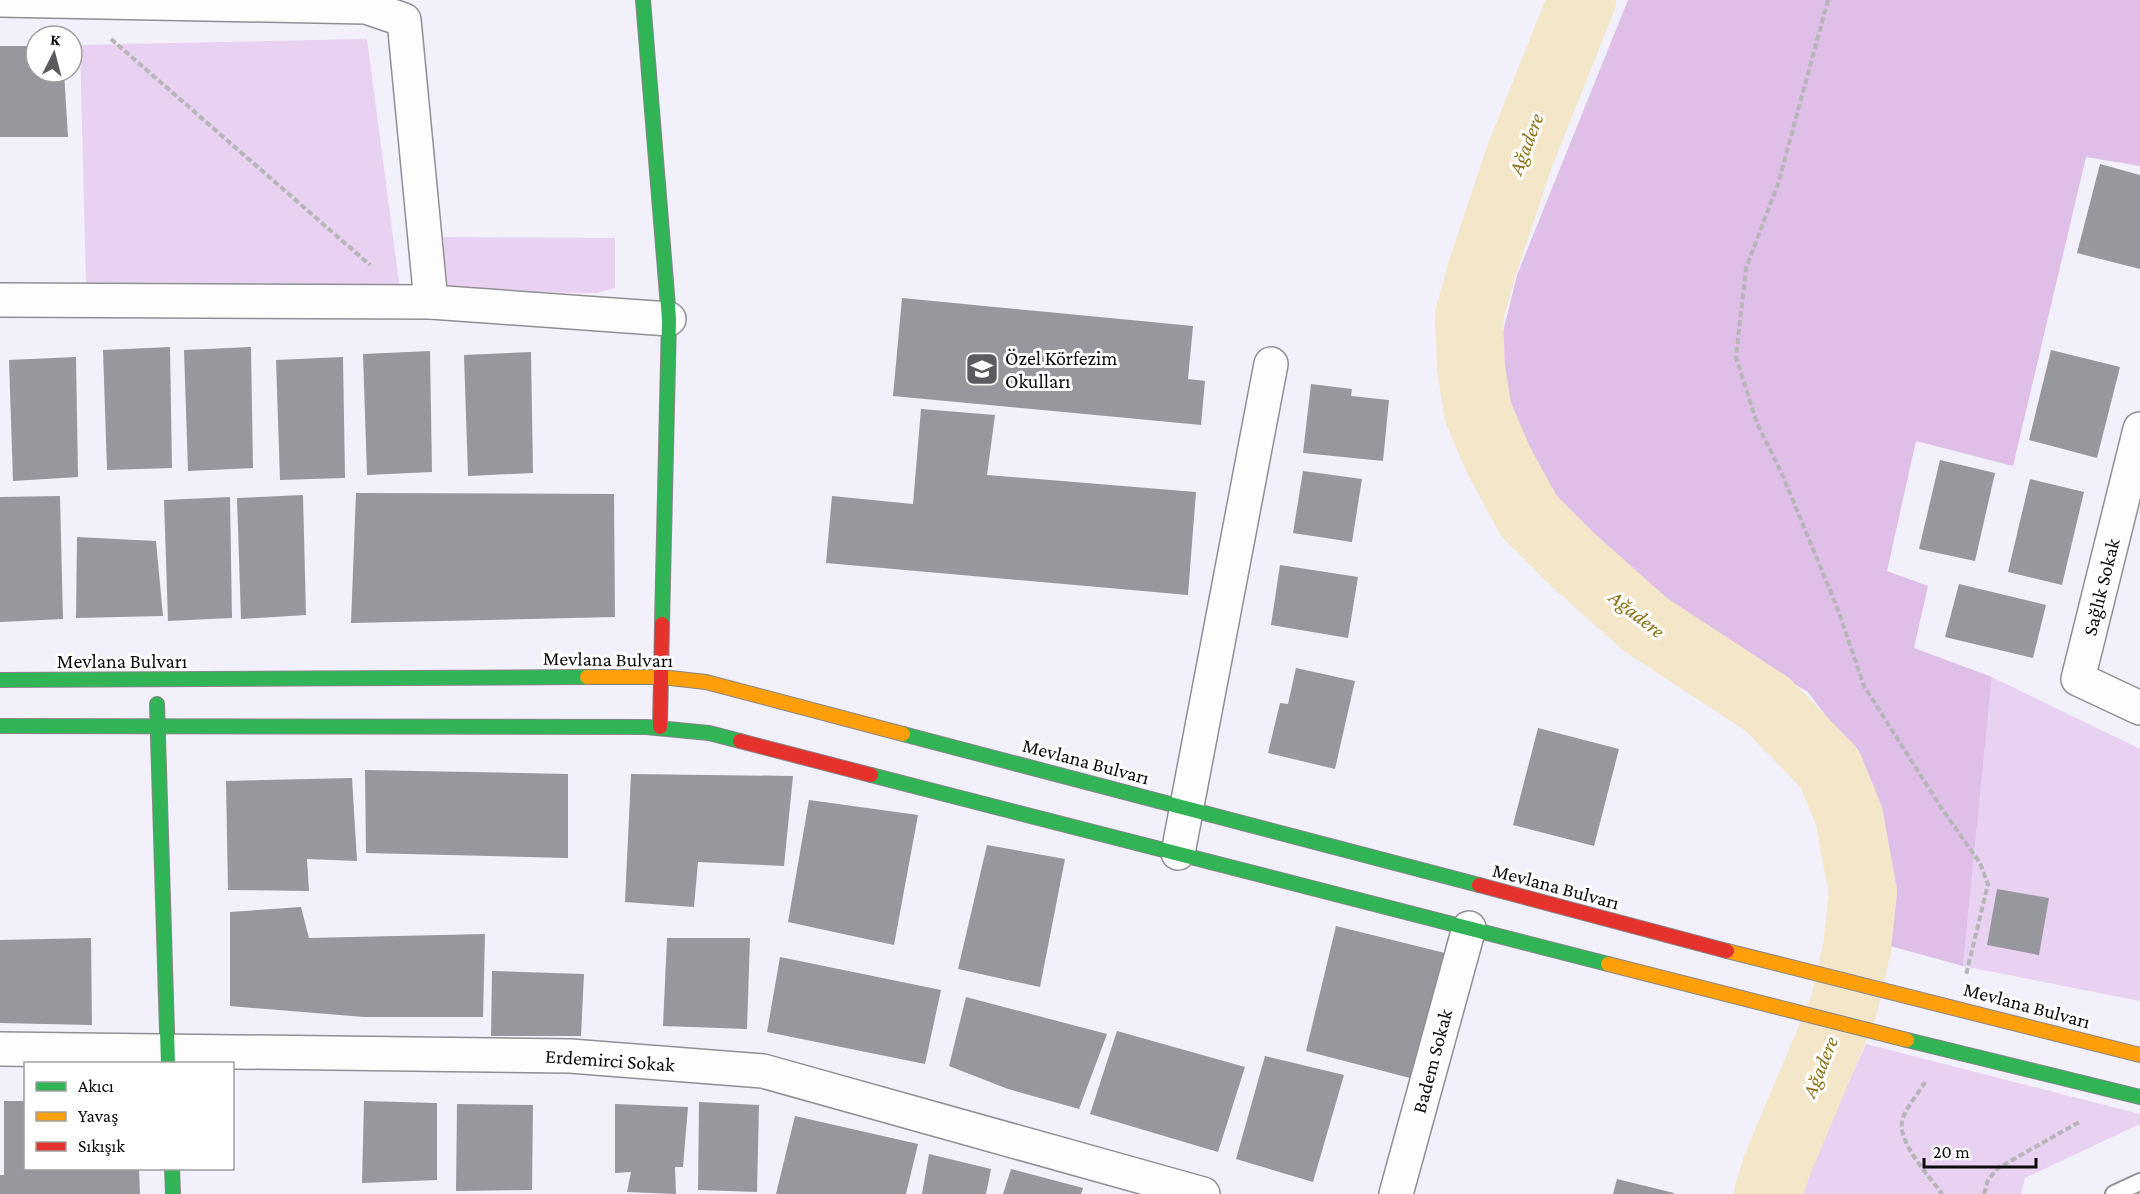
<svg xmlns="http://www.w3.org/2000/svg" width="2140" height="1194" viewBox="0 0 2140 1194" font-family="'Crimson Pro',serif">
<rect width="100%" height="100%" fill="#f2f0fb"/>
<g fill="#e8d1f1">
<polygon points="367,39 400,290 86,285 80,45"/>
<polygon points="443,237 615,238 615,288 597,293 448,291"/>
<polygon points="1992,677 2140,749 2140,1001 1963,966"/>
<polygon points="1866,1044 2140,1114 2140,1124 2025,1178 2021,1194 1798,1194"/>
</g>
<polygon fill="#dfbfe8" points="1628,0 2140,0 2140,166 2086,157 2013,466 1916,441 1887,571 1928,586 1914,648 1992,677 1963,966 1883,944 1867,771 1808,692 1716,638 1574,524 1516,439 1496,361 1517,275"/>
<g fill="none" stroke-linecap="round" stroke-linejoin="round">
<polyline stroke="#f3e6c9" stroke-width="68" points="1582,0 1519,158 1483,266 1469,316 1471,368 1478,412 1499,461 1529,516 1573,560 1646,625 1767,704 1830,769 1849,816 1863,892 1857,948 1844,1006 1776,1168 1768,1194"/>
</g>
<g fill="#97979e">
<polygon points="0,46 36,46 36,72 64,72 68,137 0,137"/>
<polygon points="2100,164 2140,175 2140,269 2077,253"/>
<polygon points="902,298 1193,326 1188,379 1205,381 1201,425 893,396"/>
<polygon points="170,347 172,468 107,470 103,350"/>
<polygon points="251,347 253,468 188,471 184,350"/>
<polygon points="2051,350 2120,367 2097,458 2029,440"/>
<polygon points="430,351 432,472 367,475 363,354"/>
<polygon points="531,352 533,473 468,476 464,355"/>
<polygon points="76,357 78,477 13,481 9,360"/>
<polygon points="343,357 345,478 280,480 276,360"/>
<polygon points="1311,384 1352,389 1351,396 1389,400 1383,461 1303,453"/>
<polygon points="921,409 995,415 987,475 1196,492 1188,595 826,563 832,496 913,504"/>
<polygon points="1940,460 1995,473 1975,561 1919,549"/>
<polygon points="1303,471 1362,479 1352,542 1293,533"/>
<polygon points="2030,479 2084,492 2062,585 2008,572"/>
<polygon points="356,493 614,494 615,617 351,623"/>
<polygon points="303,495 306,615 241,619 237,498"/>
<polygon points="60,496 63,619 0,622 0,497"/>
<polygon points="230,497 232,618 168,621 164,500"/>
<polygon points="77,537 156,541 163,616 76,618"/>
<polygon points="1280,565 1358,577 1348,638 1271,625"/>
<polygon points="1959,584 2046,605 2033,658 1945,637"/>
<polygon points="1296,668 1355,681 1335,769 1268,753 1280,703 1288,704"/>
<polygon points="1538,728 1619,749 1594,846 1513,825"/>
<polygon points="365,770 568,774 568,858 366,853"/>
<polygon points="631,774 793,776 784,866 698,862 694,907 625,902"/>
<polygon points="352,778 357,861 307,859 309,891 228,890 226,781"/>
<polygon points="809,800 918,815 894,945 788,922"/>
<polygon points="987,845 1065,859 1040,987 958,969"/>
<polygon points="1997,889 2049,898 2039,955 1987,945"/>
<polygon points="301,907 309,938 485,934 483,1017 364,1017 230,1006 230,912"/>
<polygon points="1336,926 1445,953 1410,1078 1306,1051"/>
<polygon points="91,938 92,1025 0,1023 0,940"/>
<polygon points="667,938 750,938 747,1029 663,1026"/>
<polygon points="780,957 941,990 925,1064 767,1032"/>
<polygon points="492,971 584,974 581,1036 491,1036"/>
<polygon points="966,997 1107,1034 1079,1109 1008,1089 949,1066"/>
<polygon points="1117,1031 1245,1067 1218,1152 1090,1114"/>
<polygon points="1265,1056 1344,1075 1313,1182 1236,1159"/>
<polygon points="4,1101 26,1101 26,1168 139,1168 140,1194 0,1194 0,1175 4,1175"/>
<polygon points="364,1101 437,1103 437,1180 362,1183"/>
<polygon points="699,1102 759,1105 757,1192 698,1190"/>
<polygon points="457,1104 533,1105 532,1190 456,1191"/>
<polygon points="615,1104 688,1107 683,1167 675,1167 676,1194 627,1192 631,1172 615,1173"/>
<polygon points="795,1116 918,1144 906,1194 776,1194"/>
<polygon points="929,1154 991,1169 986,1194 922,1194"/>
<polygon points="1011,1169 1083,1188 1081,1194 1003,1194"/>
<polygon points="1617,1179 1674,1193 1674,1194 1613,1194"/>
</g>
<g fill="none" stroke-linecap="round" stroke-linejoin="round">
<defs>
<polyline id="lane" points="2114,1194 2140,1182"/>
<g id="street">
<polyline points="0,0 366,7 404,20 431,302"/>
<polyline points="0,300 431,302 669,319"/>
<polyline points="2140,429 2078,679 2140,708"/>
<polyline points="1178,853 1271,364"/>
<polyline points="0,1049 570,1056 763,1071 1203,1194"/>
<polyline points="1396,1194 1469,928"/>
</g>
<g id="fast">
<polyline points="643,0 669,319 662,624"/>
<polyline points="0,680 587,677"/>
<polyline points="157,704 168,1064"/>
<polyline points="0,726 646,727 709,733 740,741"/>
<polyline points="903,734 1479,885"/>
<polyline points="871,775 1608,964"/>
<polyline points="1907,1040 2140,1097"/>
<polyline points="172,1168 173,1194"/>
</g>
<g id="slow">
<polyline points="587,677 661,677 706,682 903,734"/>
<polyline points="1727,951 2140,1055"/>
<polyline points="1608,964 1907,1040"/>
</g>
<g id="jam">
<polyline points="660,727 662,624"/>
<polyline points="740,741 871,775"/>
<polyline points="1479,885 1727,951"/>
</g>
</defs>
<use href="#lane" stroke="#908f94" stroke-width="20"/>
<use href="#street" stroke="#908f94" stroke-width="36"/>
<use href="#fast" stroke="#86858a" stroke-width="16"/>
<use href="#slow" stroke="#86858a" stroke-width="16"/>
<use href="#jam" stroke="#86858a" stroke-width="16"/>
<g stroke="#b6b5b7" stroke-width="4" stroke-dasharray="6 3" stroke-linecap="butt">
<polyline points="1828,0 1778,184 1746,268 1736,357 1757,423 1782,474 1837,607 1864,686 1942,809 1980,863 1988,884 1966,975"/>
<polyline points="111,39 370,265"/>
<path d="M1925,1082C1919,1093 1904,1109 1902,1122C1898,1143 1930,1177 1942,1194"/>
<polyline points="1984,1194 1988,1180 1998,1168 2081,1121"/>
</g>
<use href="#lane" stroke="#fdfdfe" stroke-width="16"/>
<use href="#street" stroke="#fdfdfe" stroke-width="33"/>
<use href="#fast" stroke="#30b455" stroke-width="14"/>
<use href="#slow" stroke="#ff9f0a" stroke-width="14"/>
<use href="#jam" stroke="#e5322d" stroke-width="14"/>
</g>
<defs>
<symbol id="school-square" viewBox="-11 -11 22 22"><rect x="-9" y="-9" width="18" height="18" rx="4" fill="#5c5c60" stroke="#fff"/><path d="M0-5L7-2L0 1L-7-2ZM-4 1L0 2.5L4 1V4Q0 6-4 4Z" fill="#fff"/></symbol>
</defs>
<g fill-rule="evenodd">
<use href="#school-square" x="963" y="350" width="38" height="38"/>
</g>
<g text-anchor="middle" dominant-baseline="central" stroke-width="6" stroke-linejoin="round" paint-order="stroke">
<g font-size="20" fill="#0c0c0c" stroke="#fff" text-anchor="start">
<text x="1005" y="358">Özel Körfezim<tspan x="1005" dy="23">Okulları</tspan></text>
</g>
<g font-size="20" fill="#0c0c0c" stroke="#fff">
<text transform="translate(2101 587) rotate(-76)">Sağlık Sokak</text>
<text transform="translate(608 659) rotate(1)">Mevlana Bulvarı</text>
<text x="122" y="661">Mevlana Bulvarı</text>
<text transform="translate(1086 761) rotate(15)">Mevlana Bulvarı</text>
<text transform="translate(1556 886) rotate(15)">Mevlana Bulvarı</text>
<text transform="translate(2027 1005) rotate(15)">Mevlana Bulvarı</text>
<text transform="translate(610 1060) rotate(4)">Erdemirci Sokak</text>
<text transform="translate(1432 1061) rotate(-75)">Badem Sokak</text>
</g>
<g font-size="21" font-style="italic" fill="#8d7218" stroke="#fff">
<text transform="translate(1526 144) rotate(-69)">Ağadere</text>
<text transform="translate(1637 614) rotate(38)">Ağadere</text>
<text transform="translate(1820 1067) rotate(-68)">Ağadere</text>
</g>
</g>
<rect x="24" y="1062" width="210" height="108" fill="#ffffff" stroke="#9e9e9e" stroke-width="1.5"/>
<rect x="36" y="1082" width="30" height="9" fill="#30b455" stroke="#9e9e9e" stroke-width="1.5"/>
<text x="78" y="1092" font-size="18" fill="#0c0c0c">Akıcı</text>
<rect x="36" y="1112" width="30" height="9" fill="#ff9f0a" stroke="#9e9e9e" stroke-width="1.5"/>
<text x="78" y="1122" font-size="18" fill="#0c0c0c">Yavaş</text>
<rect x="36" y="1142" width="30" height="9" fill="#e5322d" stroke="#9e9e9e" stroke-width="1.5"/>
<text x="78" y="1152" font-size="18" fill="#0c0c0c">Sıkışık</text>
<g transform="translate(54 54) rotate(6)"><circle r="28" fill="#ffffff" stroke="#9e9e9e" stroke-width="1.5"/>
<path d="M0-4.5L10 22L0 15L-10 22Z" fill="#5c5c60"/>
<text y="-9" font-size="16" font-weight="bold" text-anchor="middle" fill="#0c0c0c">K</text>
</g>
<path d="M1924 1158v9h112v-9" fill="none" stroke="#0c0c0c" stroke-width="3"/>
<text x="1933" y="1158" font-size="18" fill="#0c0c0c" stroke="#ffffff" stroke-width="4.5" paint-order="stroke">20 m</text>
</svg>
